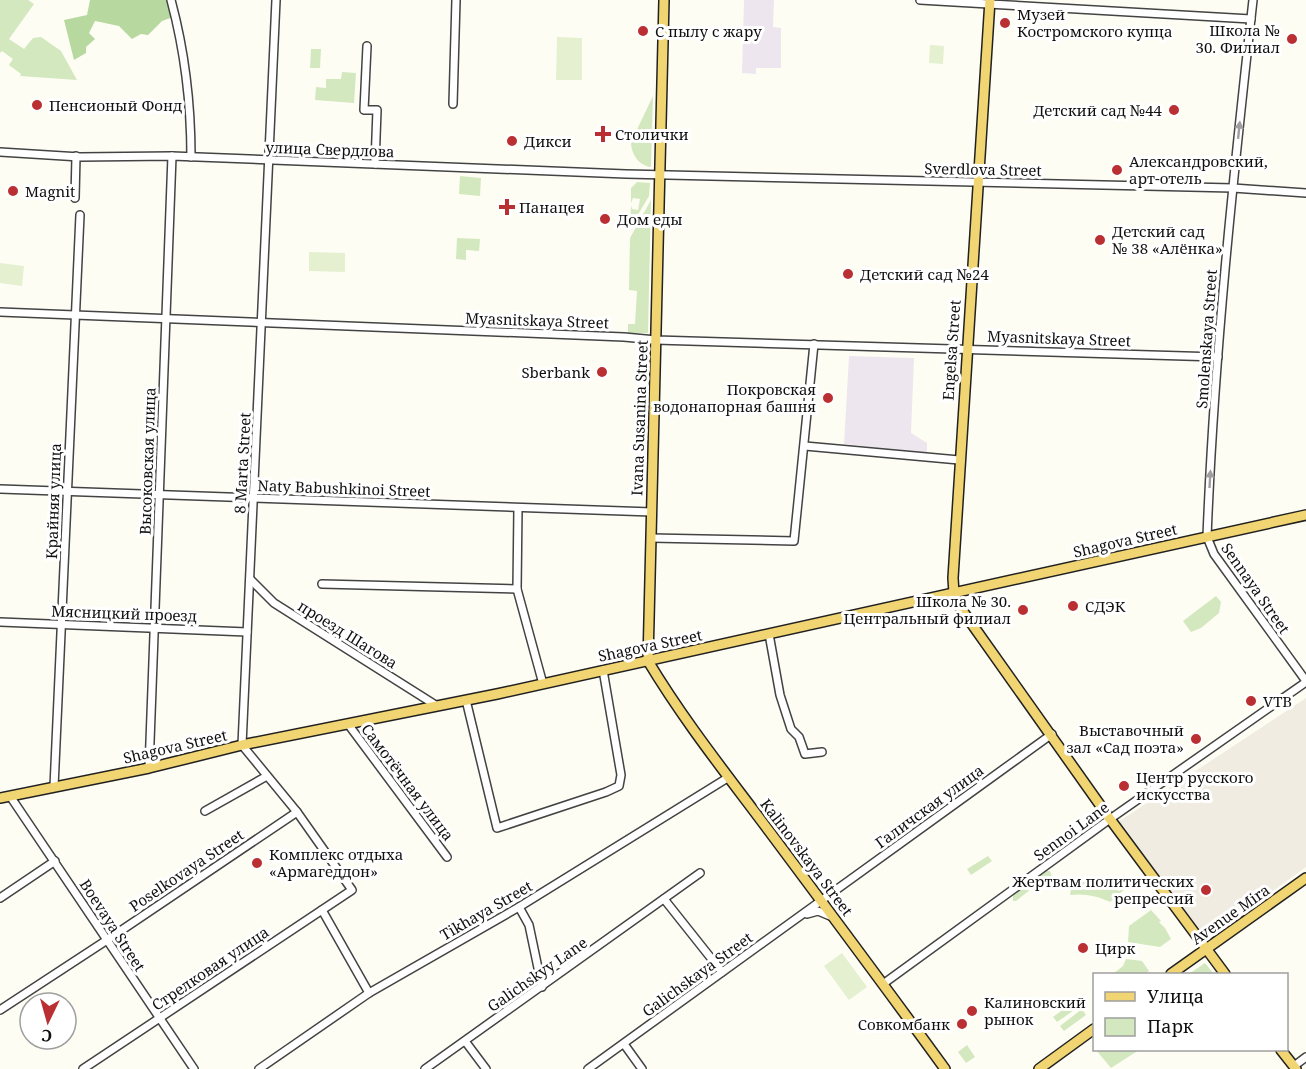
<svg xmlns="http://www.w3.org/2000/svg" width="1306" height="1069" viewBox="0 0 1306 1069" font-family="'Noto Serif',serif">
<rect width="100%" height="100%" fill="#fefdf4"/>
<g fill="#ede6ee">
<polygon points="744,0 774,0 773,27 781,28 781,68 756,68 756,74 742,73"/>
<polygon points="849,356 914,358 911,433 927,443 927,454 844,444"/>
</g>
<g fill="#d3e8bf">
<polygon points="0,0 28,0 34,4 9,39 24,49 33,38 41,37 61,51 77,80 20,76 21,74 9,65 13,59 2,51 0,53"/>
<polygon points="311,49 321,49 320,68 310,68"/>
<polygon points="342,72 356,73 354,103 315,100 316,87 326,88 326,79 341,79"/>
<path d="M653,96L651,167C639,166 631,154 631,142Z"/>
<polygon points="460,176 481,178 480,196 459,194"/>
<polygon points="637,182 650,183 649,196 630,228 631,205 632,209 638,210 640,199 633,198 631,203 631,188"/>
<polygon points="651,200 648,333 628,333 628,324 635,324 637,291 629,290 630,238"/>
<polygon points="457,238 480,239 479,251 466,250 466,260 456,259"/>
<polygon points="1216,596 1221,602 1219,613 1201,628 1191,632 1183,621"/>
<polygon points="988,856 992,861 971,875 967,869"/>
<polygon points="1046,871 1050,871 1052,877 1038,886 1034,885 1034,880"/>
<path d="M1140,876L1110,902C1098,896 1084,893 1070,895L1071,889L1084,881L1090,889H1105L1113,887L1119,891Z"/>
<polygon points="1025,886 1029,886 1031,889 1016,901 1013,901 1013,895"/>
<polygon points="1151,910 1161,921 1159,922 1165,928 1171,939 1160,947 1128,942 1129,926"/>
<polygon points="1126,959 1142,961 1149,971 1145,974 1113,974 1123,966"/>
<polygon points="1205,963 1214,974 1189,974"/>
<polygon points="1076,1000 1080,1006 1057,1022 1053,1017"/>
<polygon points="1082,1009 1086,1015 1064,1031 1060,1026"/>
<polygon points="967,1045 975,1057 966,1063 958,1052"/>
<polygon points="1096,1050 1139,1050 1111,1068"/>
</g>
<polygon fill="#b7d89f" points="90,0 168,0 173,17 162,21 148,35 141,34 132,39 119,26 95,21 89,33 95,39 86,47 86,53 74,60 64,20 87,15"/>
<g fill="#e4f0d0">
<polygon points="557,37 582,38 582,80 556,80"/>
<polygon points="930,45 944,46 943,64 929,63"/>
<polygon points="309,252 345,253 345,272 309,271"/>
<polygon points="0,263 24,266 22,286 0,283"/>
<polygon points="842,953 867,987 849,1000 824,966"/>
</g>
<polygon fill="#f0ece2" points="1306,698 1306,867 1205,940 1118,822"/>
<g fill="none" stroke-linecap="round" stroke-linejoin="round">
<defs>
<g id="minor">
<path d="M171,0C185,52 191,103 191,157"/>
<polyline points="920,0 1251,19"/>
<path d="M1253,0C1233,179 1214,358 1207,537L1214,554L1306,681"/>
<polyline points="367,46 364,110 377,110 375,164"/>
<polyline points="453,104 456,0"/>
<polyline points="0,152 80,157 172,156 626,174 1233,188 1306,193"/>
<polyline points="75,198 76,156"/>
<polyline points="0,312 624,337 656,340 1218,357"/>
<polyline points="805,446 959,460"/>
<polyline points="0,489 652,512"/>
<polyline points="518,508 517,589 543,684"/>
<polyline points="651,538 794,541 814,344"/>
<polyline points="250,579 274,603 437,706"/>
<polyline points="322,584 517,589"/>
<polyline points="0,622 247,632"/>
<polyline points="769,634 780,695 791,729 799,737 805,754 822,752"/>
<polyline points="466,700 497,828 606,792 619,786 621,775 603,670"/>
<polyline points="348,724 447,857"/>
<polyline points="149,768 172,156"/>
<polyline points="54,787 80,215"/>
<polyline points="10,796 194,1069"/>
<polyline points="205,811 267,776"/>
<polyline points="0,898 55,861"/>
<polyline points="664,899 722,972"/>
<polyline points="519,907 529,925 542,987"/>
<polyline points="322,910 369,993"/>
<polyline points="807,914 818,911 830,916"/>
<polyline points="883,984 1110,819 1306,682"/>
<polyline points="0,1010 107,940 297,812"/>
<polyline points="465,1041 486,1069"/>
<polyline points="624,1044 642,1069"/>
<polyline points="1294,1066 1306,1057"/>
<polyline points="83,1069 352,890 297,812 242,745 276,0"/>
<polyline points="259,1069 369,993 519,907 729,777"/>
<polyline points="425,1069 700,873"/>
<polyline points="588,1069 1052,734"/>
</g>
<g id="major">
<polyline points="990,0 953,578 954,594 957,603 1110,819 1225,974"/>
<polyline points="648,661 664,0"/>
<path d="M648,661C684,721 728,776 769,831C828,910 887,989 945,1069"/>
<polyline points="0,798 149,768 242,745 497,694 1306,515"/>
<polyline points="1171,974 1306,878"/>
<polyline points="1281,1050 1296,1069"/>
<polyline points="1039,1069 1094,1029"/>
</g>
</defs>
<use href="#minor" stroke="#434343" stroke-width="10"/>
<use href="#major" stroke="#212121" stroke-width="12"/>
<use href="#minor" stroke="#fff" stroke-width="7"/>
<use href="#major" stroke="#f1d572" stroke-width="9"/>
</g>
<defs><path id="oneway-solid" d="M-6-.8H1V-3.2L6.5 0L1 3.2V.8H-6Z" transform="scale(1.5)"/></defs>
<g fill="#9f9f9f">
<use href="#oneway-solid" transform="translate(1239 130) rotate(-84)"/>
<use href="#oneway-solid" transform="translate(1210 479) rotate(-87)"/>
</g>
<g fill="#ba2f32" stroke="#fff" stroke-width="2">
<circle cx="1005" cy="23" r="6"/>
<circle cx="643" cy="31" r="6"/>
<circle cx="1292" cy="39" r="6"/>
<circle cx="37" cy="105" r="6"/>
<circle cx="1174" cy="110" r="6"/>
<path d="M600 125h6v6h6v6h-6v6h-6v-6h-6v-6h6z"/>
<circle cx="512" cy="141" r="6"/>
<circle cx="1117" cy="170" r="6"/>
<circle cx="13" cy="191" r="6"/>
<path d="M504 198h6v6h6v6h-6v6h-6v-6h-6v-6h6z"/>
<circle cx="605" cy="219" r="6"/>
<circle cx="1100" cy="240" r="6"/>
<circle cx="848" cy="274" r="6"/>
<circle cx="602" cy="372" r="6"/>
<circle cx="828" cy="398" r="6"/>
<circle cx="1073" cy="606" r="6"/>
<circle cx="1023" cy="610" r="6"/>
<circle cx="1251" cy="701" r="6"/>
<circle cx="1196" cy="739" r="6"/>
<circle cx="1124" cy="786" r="6"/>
<circle cx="257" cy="863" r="6"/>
<circle cx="1206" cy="890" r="6"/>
<circle cx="1083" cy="948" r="6"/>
<circle cx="972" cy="1011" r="6"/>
<circle cx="962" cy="1024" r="6"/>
</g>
<g text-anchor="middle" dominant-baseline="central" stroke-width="6" stroke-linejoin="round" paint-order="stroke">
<g font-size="15" fill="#101010" stroke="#fff" text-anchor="start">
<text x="1017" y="14">Музей<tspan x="1017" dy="17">Костромского купца</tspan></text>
<text x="1280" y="30" text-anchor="end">Школа №<tspan x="1280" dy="17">30. Филиал</tspan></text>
<text x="655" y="31">С пылу с жару</text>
<text x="49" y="105">Пенсионый Фонд</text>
<text x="1162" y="110" text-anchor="end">Детский сад №44</text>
<text x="615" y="134">Столички</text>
<text x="524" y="141">Дикси</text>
<text x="1129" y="161">Александровский,<tspan x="1129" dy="17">арт-отель</tspan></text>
<text x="25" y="191">Magnit</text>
<text x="519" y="207">Панацея</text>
<text x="617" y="219">Дом еды</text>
<text x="1112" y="231">Детский сад<tspan x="1112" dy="17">№ 38 «Алёнка»</tspan></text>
<text x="860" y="274">Детский сад №24</text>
<text x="590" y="372" text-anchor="end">Sberbank</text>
<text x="816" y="389" text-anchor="end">Покровская<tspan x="816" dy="17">водонапорная башня</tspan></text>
<text x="1011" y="601" text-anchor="end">Школа № 30.<tspan x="1011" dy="17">Центральный филиал</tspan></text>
<text x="1085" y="606">СДЭК</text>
<text x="1263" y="701">VTB</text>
<text x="1184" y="730" text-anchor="end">Выставочный<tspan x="1184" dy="17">зал «Сад поэта»</tspan></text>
<text x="1136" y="777">Центр русского<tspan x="1136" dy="17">искусства</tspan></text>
<text x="269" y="854">Комплекс отдыха<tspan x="269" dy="17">«Армагеддон»</tspan></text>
<text x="1194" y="881" text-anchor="end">Жертвам политических<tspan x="1194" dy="17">репрессий</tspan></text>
<text x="1095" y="948">Цирк</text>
<text x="984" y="1002">Калиновский<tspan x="984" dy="17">рынок</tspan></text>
<text x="950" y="1024" text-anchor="end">Совкомбанк</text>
</g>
<g font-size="15" fill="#101010" stroke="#fff">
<text transform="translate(330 149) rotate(2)">улица Свердлова</text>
<text transform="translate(983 169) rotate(1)">Sverdlova Street</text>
<text transform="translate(537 320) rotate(2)">Myasnitskaya Street</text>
<text transform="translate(1059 338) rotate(2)">Myasnitskaya Street</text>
<text transform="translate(1206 339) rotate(-86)">Smolenskaya Street</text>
<text transform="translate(951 350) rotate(-86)">Engelsa Street</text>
<text transform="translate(639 418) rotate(-88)">Ivana Susanina Street</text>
<text transform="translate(147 461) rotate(-88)">Высоковская улица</text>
<text transform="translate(242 463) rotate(-87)">8 Marta Street</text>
<text transform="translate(344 488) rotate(2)">Naty Babushkinoi Street</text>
<text transform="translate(53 501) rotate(-88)">Крайняя улица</text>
<text transform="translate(1125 540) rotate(-13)">Shagova Street</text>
<text transform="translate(1256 588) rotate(55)">Sennaya Street</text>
<text transform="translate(124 613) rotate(2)">Мясницкий проезд</text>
<text transform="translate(348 634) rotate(32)">проезд Шагова</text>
<text transform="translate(650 645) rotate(-12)">Shagova Street</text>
<text transform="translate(175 746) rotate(-13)">Shagova Street</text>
<text transform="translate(408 782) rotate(53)">Самотёчная улица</text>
<text transform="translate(929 806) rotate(-36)">Галичская улица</text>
<text transform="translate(1071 831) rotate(-36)">Sennoi Lane</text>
<text transform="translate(807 857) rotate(53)">Kalinovskaya Street</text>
<text transform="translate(186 870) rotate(-34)">Poselkovaya Street</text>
<text transform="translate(486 910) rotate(-30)">Tikhaya Street</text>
<text transform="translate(1230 914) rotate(-35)">Avenue Mira</text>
<text transform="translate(113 925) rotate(57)">Boevaya Street</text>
<text transform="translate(210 968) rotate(-34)">Стрелковая улица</text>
<text transform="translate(537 974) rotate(-35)">Galichskyy Lane</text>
<text transform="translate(697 974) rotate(-36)">Galichskaya Street</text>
</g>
</g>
<rect x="1093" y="973" width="195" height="78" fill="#ffffff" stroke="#9f9f9f" stroke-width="1.5"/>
<rect x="1105" y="992" width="30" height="9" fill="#f1d572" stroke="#9f9f9f" stroke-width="1.5"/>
<text x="1147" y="1003" font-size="18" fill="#101010">Улица</text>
<rect x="1105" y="1018" width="30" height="18" fill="#d3e8bf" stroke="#9f9f9f" stroke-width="1.5"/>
<text x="1147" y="1033" font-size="18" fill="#101010">Парк</text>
<g transform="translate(48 1021) rotate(185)"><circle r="28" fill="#ffffff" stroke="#9f9f9f" stroke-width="1.5"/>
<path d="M0-4.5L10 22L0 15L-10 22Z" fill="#ba2f32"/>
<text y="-9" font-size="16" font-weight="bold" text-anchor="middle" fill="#101010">С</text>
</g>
</svg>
